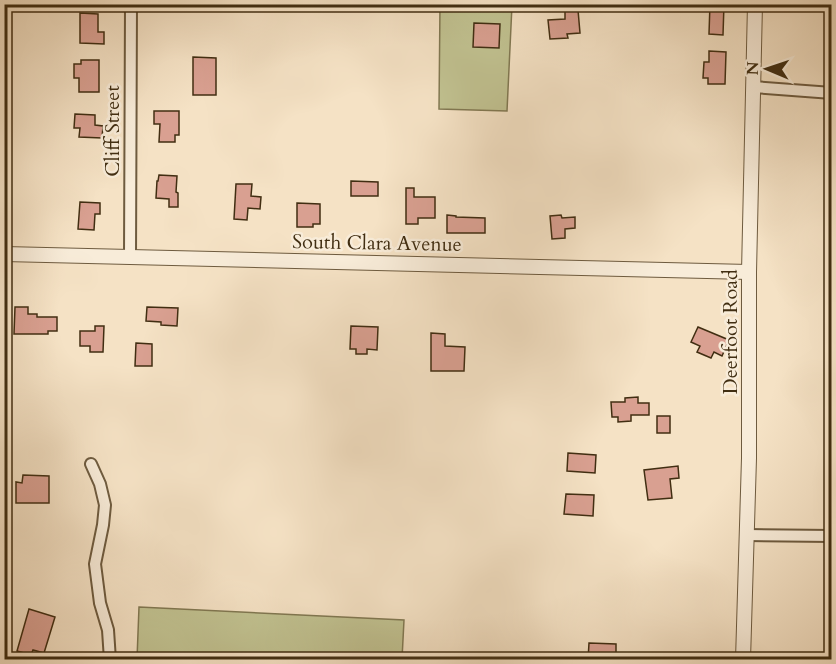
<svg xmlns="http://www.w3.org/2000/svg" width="836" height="664" viewBox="0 0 836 664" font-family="Cardo,serif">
<rect width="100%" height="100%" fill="#f5e2c5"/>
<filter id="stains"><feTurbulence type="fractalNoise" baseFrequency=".00333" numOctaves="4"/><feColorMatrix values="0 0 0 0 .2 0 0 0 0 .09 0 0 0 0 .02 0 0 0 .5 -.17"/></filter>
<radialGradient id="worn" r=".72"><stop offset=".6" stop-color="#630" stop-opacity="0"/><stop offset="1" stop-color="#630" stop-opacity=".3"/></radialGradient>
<g fill="#c1c291" stroke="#817852" stroke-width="1.5">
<polygon points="440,5 512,5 507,111 439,109"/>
<polygon points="139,607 404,620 402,659 137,659"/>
</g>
<g fill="#d9a091" stroke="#412e12" stroke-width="1.5">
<polygon points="710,4 724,4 723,35 709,34"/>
<polygon points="565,10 578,10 580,33 567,34 568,38 550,39 548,20 565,19"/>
<polygon points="80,13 98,14 98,32 104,32 104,44 80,43"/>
<polygon points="474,23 500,24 499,48 473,47"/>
<polygon points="709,51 726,52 725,84 708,84 708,78 703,78 704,62 709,62"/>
<polygon points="193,57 216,58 216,95 193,95"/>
<polygon points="81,60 99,60 99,92 79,92 79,78 74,78 74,64 81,64"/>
<polygon points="154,111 179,111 179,135 175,135 175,142 159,142 160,124 154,124"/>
<polygon points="75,114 95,115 95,125 103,126 102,138 79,137 80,128 74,128"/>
<polygon points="159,175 177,176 176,192 178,193 178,207 169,207 169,199 156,198 157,181 158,181"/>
<polygon points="351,181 378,182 378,196 351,196"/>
<polygon points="236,184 252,184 251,196 261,197 260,209 248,208 247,220 234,219"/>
<polygon points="406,188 414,188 414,197 435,197 435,218 418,218 418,224 406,224"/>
<polygon points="80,202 100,203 100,214 95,214 94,230 78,229"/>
<polygon points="297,203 320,204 320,224 313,224 313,227 297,227"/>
<polygon points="447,215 456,216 456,217 485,218 485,233 447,233"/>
<polygon points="561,215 562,218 575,217 575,228 565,229 565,238 552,239 550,216"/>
<polygon points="15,307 28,307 28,314 37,314 37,317 57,317 57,331 48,331 48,334 14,334"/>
<polygon points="147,307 178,308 177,326 161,325 161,322 146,321"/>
<polygon points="95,326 104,326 103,352 90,352 90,346 80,346 80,331 95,331"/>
<polygon points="351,326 378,327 377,350 367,349 367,354 356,354 356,349 350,349"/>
<polygon points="698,327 729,340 722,356 714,352 711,358 697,352 700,346 691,342"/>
<polygon points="431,333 445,334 445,346 465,347 464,371 431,371"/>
<polygon points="136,343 152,344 152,366 135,366"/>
<polygon points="638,397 638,403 649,403 649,415 631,415 631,421 618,422 618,417 612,417 611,402 625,402 625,398"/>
<rect x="657" y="416" width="13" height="17"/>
<polygon points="568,453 596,455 595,473 567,471"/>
<polygon points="678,466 679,478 670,479 672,498 648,500 644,470"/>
<polygon points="23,475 49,476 49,503 16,503 16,482 22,483"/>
<polygon points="566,494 594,495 593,516 564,514"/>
<polygon points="29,609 55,617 44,653 33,650 31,655 17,651"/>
<polygon points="589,643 616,644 616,660 588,660"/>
</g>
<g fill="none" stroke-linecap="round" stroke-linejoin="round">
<defs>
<g id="minor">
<polyline points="753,87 832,93"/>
<polyline points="130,257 131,4"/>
<polyline points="91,464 100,484 105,505 103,525 95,564 100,603 108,630 110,660"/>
<polyline points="747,535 832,536"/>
</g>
<g id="tertiary">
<polyline points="4,254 749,272"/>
<polyline points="743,660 749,458 749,272 755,4"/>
</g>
</defs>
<use href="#minor" stroke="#6e5b3f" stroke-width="14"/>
<use href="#tertiary" stroke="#6e5b3f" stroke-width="16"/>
<use href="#minor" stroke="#f8ecd9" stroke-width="10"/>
<use href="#tertiary" stroke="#f8ecd9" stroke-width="14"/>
</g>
<g text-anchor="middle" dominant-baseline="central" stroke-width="5" stroke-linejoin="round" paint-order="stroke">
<g font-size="20" fill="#412e12" stroke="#f8ecd9">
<text transform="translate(112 131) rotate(-90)">Cliff Street</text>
<text transform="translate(377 243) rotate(1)">South Clara Avenue</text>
<text transform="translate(730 332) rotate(-90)">Deerfoot Road</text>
</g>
</g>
<rect width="836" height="664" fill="none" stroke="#f5e2c5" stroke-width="24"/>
<rect x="6" y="6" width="824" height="652" fill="none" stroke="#412e12" stroke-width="3"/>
<rect x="12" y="12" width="812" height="640" fill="none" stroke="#412e12" stroke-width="1.5"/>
<g transform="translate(767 69) rotate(272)" stroke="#f8ecd9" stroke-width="4.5" paint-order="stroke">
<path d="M0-4.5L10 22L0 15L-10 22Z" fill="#412e12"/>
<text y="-9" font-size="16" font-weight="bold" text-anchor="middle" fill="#412e12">N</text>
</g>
<rect width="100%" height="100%" filter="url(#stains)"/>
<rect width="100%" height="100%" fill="url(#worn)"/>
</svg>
